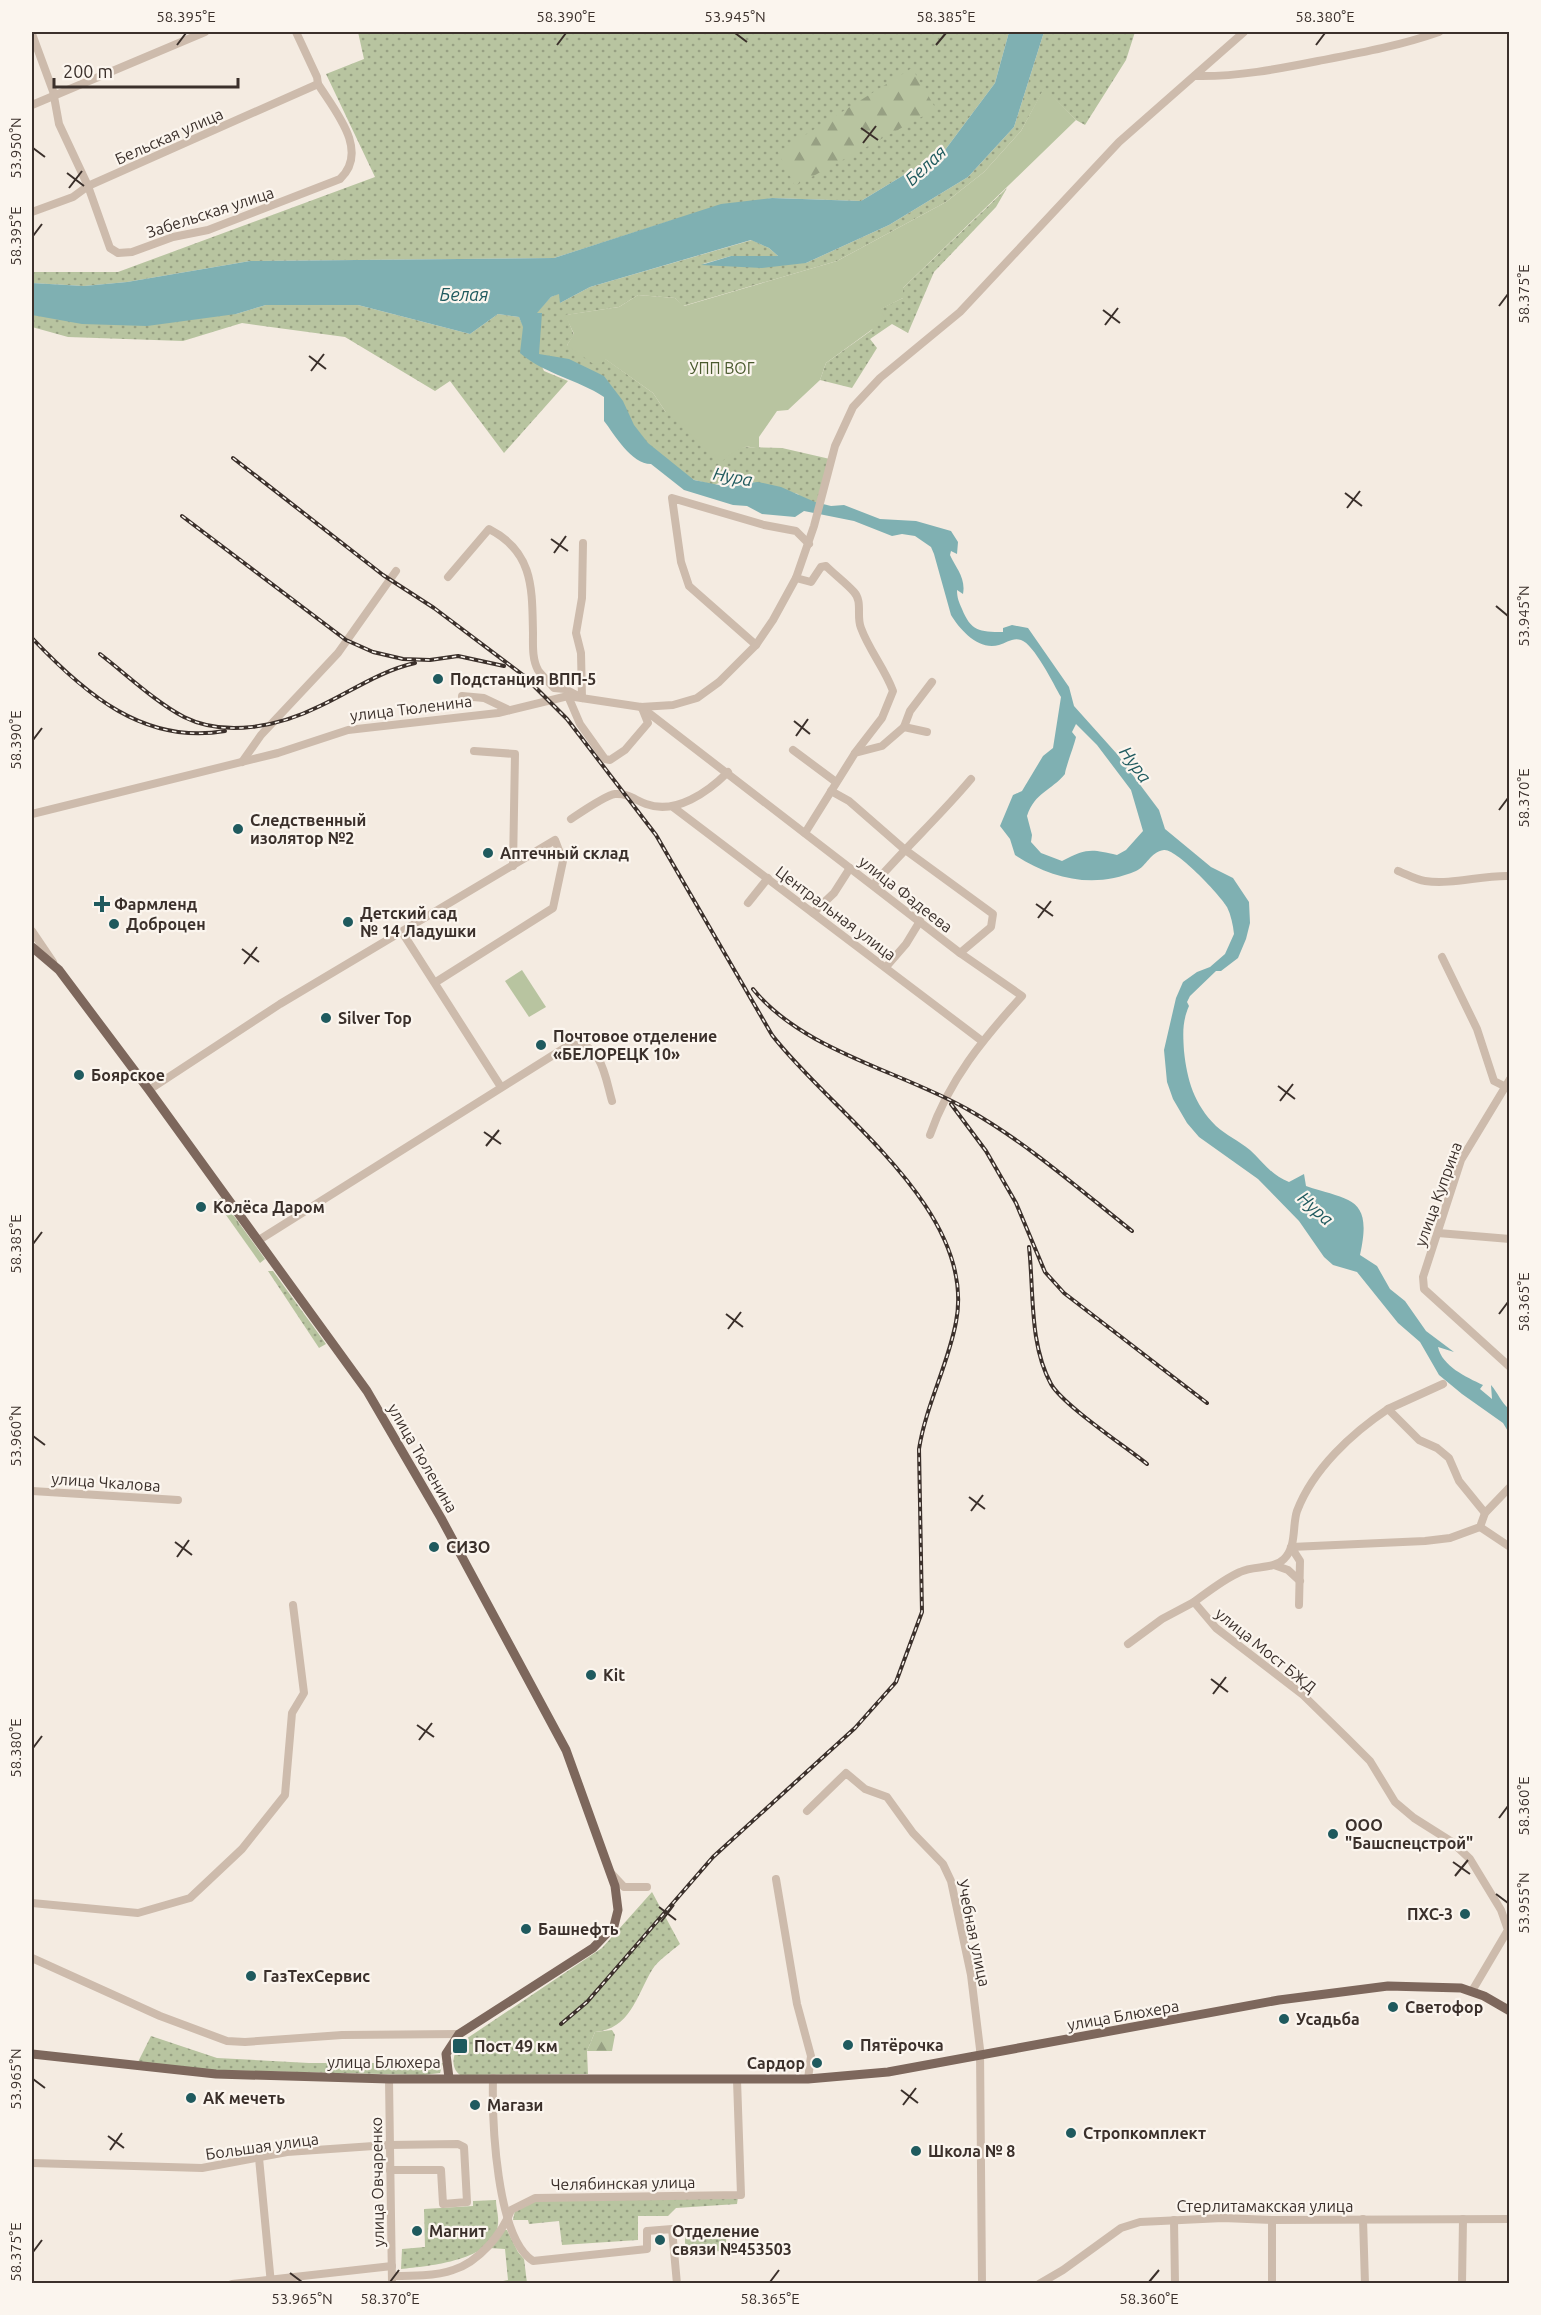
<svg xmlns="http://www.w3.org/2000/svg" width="1541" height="2315" viewBox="0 0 1541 2315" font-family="Ubuntu,sans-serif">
<defs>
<pattern id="grass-dots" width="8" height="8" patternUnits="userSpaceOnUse" patternTransform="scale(1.5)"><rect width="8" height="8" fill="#b8c4a0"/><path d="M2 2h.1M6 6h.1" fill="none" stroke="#97a083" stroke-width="1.8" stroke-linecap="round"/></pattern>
<pattern id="forest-firs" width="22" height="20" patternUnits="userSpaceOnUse" patternTransform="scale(1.5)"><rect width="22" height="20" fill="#b8c4a0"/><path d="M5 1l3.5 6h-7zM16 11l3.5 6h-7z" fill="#97a083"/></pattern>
<pattern id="park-tufts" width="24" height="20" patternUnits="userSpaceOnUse" patternTransform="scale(1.5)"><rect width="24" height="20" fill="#b8c4a0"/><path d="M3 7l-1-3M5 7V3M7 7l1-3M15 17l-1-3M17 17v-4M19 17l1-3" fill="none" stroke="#97a083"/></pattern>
</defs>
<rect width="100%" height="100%" fill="#f4ebe1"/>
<g fill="url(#grass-dots)">
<polygon points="358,32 1009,32 995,83 945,150 861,201 772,198 673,220 554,258 250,261 127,282 84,286 32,283 32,272 118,272 375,177 326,74 364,59"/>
<polygon points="1044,32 1135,32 1126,60 1085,125 1076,120 1044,89 1021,131 984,172 946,202 837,261 683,306 675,298 638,295 619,307 566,315 574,335 567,345 604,358 653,393 665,411 740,447 782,448 830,459 819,504 802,500 798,494 741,479 727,486 721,482 714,485 687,478 637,441 616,393 538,357 536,313 551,297 560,293 560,303 590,287 752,240 769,248 778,256 731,256 703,264 806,263 889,225 968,177 1014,127"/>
<polygon points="1007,188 996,207 934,272 908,333 892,324 870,339 877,348 852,388 820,380 826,363 872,330 880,309 903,298 903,288"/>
<polygon points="266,305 358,305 470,334 498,314 519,317 544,371 568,381 504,453 450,381 435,391 345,337 242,323 183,341 68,337 32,327 32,315 236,314"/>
<polygon points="268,1271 273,1271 326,1344 319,1348"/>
<path d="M652,1892L680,1944C672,1951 658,1960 652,1970C636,1997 630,2029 595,2032L587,2051L588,2074L460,2075C449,2066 454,2053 460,2043L602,1948Z"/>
<polygon points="151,2036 217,2058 309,2063 443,2063 440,2073 424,2075 210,2070 138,2062"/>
<polygon points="738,2197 737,2204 676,2208 668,2216 638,2216 638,2240 562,2245 559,2221 529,2224 528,2220 513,2220 515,2210 537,2199"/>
<path d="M496,2200C496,2208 499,2216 498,2224C495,2261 428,2266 401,2269L402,2249L425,2247L424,2209L473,2206V2201Z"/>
<polygon points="504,2230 507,2230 518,2252 524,2259 527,2283 488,2284 508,2280 505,2249 489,2248"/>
<polygon points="698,2232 698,2239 726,2239 727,2251 685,2252 685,2233"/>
</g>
<g fill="url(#forest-firs)">
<polygon points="912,68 936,109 795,186 778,152"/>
<polygon points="612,2030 615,2035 612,2051 587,2051 595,2032"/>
</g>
<polygon fill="url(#park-tufts)" points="221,1198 265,1259 260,1263 216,1201"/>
<g fill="#b8c4a0">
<path d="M1044,88L1076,120L903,288V298L881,309L885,320L826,363L820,380L788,410L777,411L759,437V449C742,442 734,452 721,462L665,411L653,393L605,359L601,364L592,363L567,345L574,334L565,315L619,307L638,295L675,298L684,306L837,261L946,202L984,172L1021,131Z"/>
<polygon points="522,970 546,1007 529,1017 505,981"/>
</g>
<path fill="#7fb0b2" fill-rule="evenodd" d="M1009,32H1044L1014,127L968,177L889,225L806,263L762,268L701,265L731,256H778L769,248L751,240L590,287L560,303L559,294L551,297L537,313H542L539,354L569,359L604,376L623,401L634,425L648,443L694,480L719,485L758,482L781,487L815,502L831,506L844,505L880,519L916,521L951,531L958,542L957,554L951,551L950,555C956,568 966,578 963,594L957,590C957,598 959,602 962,609C971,631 979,632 1003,632V628L1012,625L1028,628L1069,687L1074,706L1117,754L1159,810L1165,829L1211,867L1233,878L1249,902L1250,923L1246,939L1238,958L1221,971H1216L1190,996L1187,1002L1189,1006C1182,1022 1183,1034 1184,1051C1187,1080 1194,1104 1216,1126C1226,1135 1239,1141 1250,1150C1263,1162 1272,1176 1289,1182L1304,1174L1306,1186C1350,1201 1373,1196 1360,1255L1377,1266L1390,1289L1405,1301L1426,1331L1454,1352L1438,1347C1442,1366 1466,1377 1483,1385L1480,1389L1492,1399L1491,1385C1498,1393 1501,1402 1509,1409V1433L1503,1423L1462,1394L1439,1375L1420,1342L1398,1323L1357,1272L1333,1265L1324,1257L1299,1221L1258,1179L1199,1137L1187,1123L1173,1099L1167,1082L1164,1050L1176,998L1183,982L1197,972L1210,967L1225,954L1234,934C1233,925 1231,915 1227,907C1222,897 1176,848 1164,850C1150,852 1147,866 1136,871C1094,889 1052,879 1015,855L1010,839L1000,826L1013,795L1022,791L1043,756L1053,748L1061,697C1054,685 1034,644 1021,640C1013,637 1006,643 999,645C979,651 960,630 951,615L934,554L931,547L915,536L902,534L892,536L854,521L804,511L795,517L762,514L747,506L733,505L684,490L651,464C631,464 615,435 604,421V397C577,379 546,375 520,353L523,327L519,317L498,314L470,334L358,305H266L236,314L147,326L82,324L32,315V283L84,286L127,282L250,261L554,258L721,204L772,198L861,201L945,150L995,83ZM1076,724L1097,745L1131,790L1143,831L1126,850L1117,855C1091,849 1087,848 1062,861L1041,853L1031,842L1032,835L1027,816C1035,792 1051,791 1065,774C1065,769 1074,746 1076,737L1072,732Z"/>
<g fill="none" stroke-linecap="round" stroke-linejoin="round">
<g stroke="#cdbbac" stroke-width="8">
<path d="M32,34L53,91L59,124L88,186L110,248L118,253L132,252L173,237L208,230L340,179C370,151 335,111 318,84L317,77L296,32"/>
<path d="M1195,76C1237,77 1278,69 1318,61C1360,53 1399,46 1439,32"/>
<polyline points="32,105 205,32"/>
<polyline points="32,212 73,197 88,186 318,84"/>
<path d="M448,577L489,529C534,552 532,589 533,633C533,645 532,659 538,670C542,676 549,682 554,688L565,689L582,698L581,653L576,633L582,598L583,543"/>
<path d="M796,578L811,582L821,567L826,566C835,575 846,583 854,592C863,602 856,616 861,628C869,650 885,669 893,691L882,718L855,753"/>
<polyline points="756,645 689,586 681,562 672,498 764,525 796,531 809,544"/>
<polyline points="462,696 484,698 509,710"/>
<polyline points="568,696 580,724 605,759 610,760 625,750 648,723 642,708"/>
<path d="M641,707L960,953L1022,996C983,1039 949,1080 930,1135"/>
<polyline points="904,727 910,711 932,682"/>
<polyline points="793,750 836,782"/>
<polyline points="474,751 515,754 513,866"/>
<polyline points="242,762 261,735 338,653 396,571"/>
<polyline points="831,791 849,801 904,849 993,914 991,927 960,953"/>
<polyline points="673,807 982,1041"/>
<polyline points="32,814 278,753 348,730 498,713 568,696 641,707 673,705 697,698 719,682 756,645 773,620 796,578 814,526 835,446 853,407 880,378 960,312 1119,142 1244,32"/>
<path d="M571,819C580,813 606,795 615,794C628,793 635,800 646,804C676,815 708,792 728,772"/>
<polyline points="805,833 855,753 882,746 904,727 927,732"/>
<path d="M1398,871C1406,874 1416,880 1425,881C1453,885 1481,875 1510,876"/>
<path d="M873,885C905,848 940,816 971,779"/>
<polyline points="748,903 768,878"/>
<polyline points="813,913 834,893 850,868"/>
<polyline points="32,931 53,962"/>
<polyline points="402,932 501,1087"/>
<polyline points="1442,957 1477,1029 1494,1081 1510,1089"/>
<polyline points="886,967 906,944 920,921"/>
<polyline points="1510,1079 1461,1160 1423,1277 1424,1289 1510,1367"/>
<polyline points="149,1090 280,1004 555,840 563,861 553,908 436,982"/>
<polyline points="1438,1233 1510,1239"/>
<path d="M259,1240L574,1042C603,1047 605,1077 612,1101"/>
<polyline points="1388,1409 1443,1384"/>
<polyline points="32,1491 178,1500"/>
<polyline points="1480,1527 1510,1547"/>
<polyline points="1274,1565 1288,1570 1300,1581"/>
<polyline points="1299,1605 1300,1561 1291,1547 1425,1541 1450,1538 1480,1527 1485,1513 1510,1487"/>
<polyline points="1128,1644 1162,1619 1194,1602"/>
<polyline points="807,1811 846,1773 865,1789 887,1797 913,1833 943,1864 951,1881 971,1975 980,2049 982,2284"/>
<polyline points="610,1872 624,1887 647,1887"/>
<polyline points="776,1879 797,2004 811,2056 808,2079"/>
<polyline points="32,1903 138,1913 190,1898 242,1849 285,1795 292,1713 304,1693 293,1605"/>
<polyline points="32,1958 160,2016 227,2041 245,2042 342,2035 459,2034"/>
<path d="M1472,1991L1508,1930L1501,1910L1470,1859L1452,1842L1414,1818L1395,1802L1370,1761L1346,1737L1302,1694L1216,1628L1194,1602C1209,1591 1224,1579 1240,1572C1254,1565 1273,1570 1284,1559C1297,1546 1292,1526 1297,1511C1313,1469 1352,1433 1388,1409L1419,1440L1437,1448L1449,1458L1459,1481L1485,1513"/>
<path d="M493,2078C492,2121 496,2237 533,2261L647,2249V2231L672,2229L677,2284"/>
<polyline points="389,2079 392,2284"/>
<polyline points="259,2158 271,2284"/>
<polyline points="32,2163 202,2168 287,2152 388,2145 458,2144 464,2147 467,2202 443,2204 441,2170 390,2170"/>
<polyline points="1363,2219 1365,2284"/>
<polyline points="1174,2220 1175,2284"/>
<path d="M392,2276C411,2276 436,2276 453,2270C479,2262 502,2234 511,2210L535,2198L741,2195L737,2080"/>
<polyline points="232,2284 392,2266"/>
<polyline points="1039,2284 1063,2270 1121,2228 1140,2222 1223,2218 1272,2220 1510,2219"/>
<polyline points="1272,2284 1272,2220"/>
<polyline points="1462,2284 1463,2219"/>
</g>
<g stroke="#7d675c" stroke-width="9">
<polyline points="32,947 59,970 149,1090 367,1391 441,1518 566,1750 615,1886 618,1910 614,1926 593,1948 459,2034 446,2054 449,2078"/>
<polyline points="32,2054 216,2074 389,2079 808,2079 888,2072 1279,2000 1388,1986 1461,1988 1484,1996 1510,2011"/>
</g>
<defs>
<g id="rail">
<path d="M233,458L383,575L434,608L523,675L567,719L656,835L772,1035C832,1113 978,1210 956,1322C948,1365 926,1405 919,1449L922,1612L896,1682L855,1728L713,1857L587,2002L561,2024"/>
<polyline points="182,516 346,640 373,652 403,659 430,660 458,656 504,666"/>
<path d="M32,638C85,694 144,745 225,731"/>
<path d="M100,654C126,674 154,701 184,717C226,738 280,726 320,706C352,691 380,671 415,663"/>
<path d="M753,989C802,1050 900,1071 967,1109C1026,1142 1079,1189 1132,1231"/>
<polyline points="951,1104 986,1151 1016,1203 1045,1272 1064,1293 1207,1403"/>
<path d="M1029,1247C1034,1291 1029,1344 1051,1384C1063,1405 1126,1447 1147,1464"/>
</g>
</defs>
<use href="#rail" stroke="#3b302b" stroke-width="4"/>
<use href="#rail" stroke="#fbf5ee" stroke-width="1.5" stroke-dasharray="4.5" stroke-linecap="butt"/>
</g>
<path fill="none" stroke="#3b302b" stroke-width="2" d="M735,33L747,42M177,45L186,33M557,45L566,33M936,45L946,33M1316,45L1325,33M861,128L878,140M863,143L876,126M33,148L45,157M67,173L84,186M69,188L82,171M33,236L42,224M1499,306L1508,294M1103,310L1120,323M1105,325L1118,308M309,356L326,369M311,371L324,354M1345,493L1362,506M1347,508L1360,491M551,539L568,551M554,553L566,536M1496,606L1508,616M794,721L810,734M796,736L808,719M33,740L42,728M1499,810L1508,798M1036,904L1053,916M1038,918L1051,901M242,949L259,962M244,964L257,947M1278,1086L1295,1099M1280,1101L1293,1084M484,1132L501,1144M486,1146L499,1130M33,1244L42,1232M726,1314L743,1327M1499,1314L1508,1302M728,1329L741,1312M33,1436L45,1445M969,1497L985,1509M971,1511L983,1495M175,1542L192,1555M177,1557L189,1540M1211,1679L1228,1692M1213,1694L1226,1677M417,1725L434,1737M419,1740L432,1723M33,1748L42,1736M1499,1818L1508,1806M1453,1862L1470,1874M1455,1876L1468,1860M1496,1894L1508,1903M659,1907L676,1920M661,1922L674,1905M33,2079L45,2088M901,2090L918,2103M903,2105L916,2088M108,2136L124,2148M110,2150L122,2133M33,2252L42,2240M290,2273L302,2282M390,2282L399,2270M770,2282L779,2270M1149,2282L1159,2270"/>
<g fill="#1f5a5e" stroke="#fbf5ee" stroke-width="2">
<circle cx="438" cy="679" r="6"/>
<circle cx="238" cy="829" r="6"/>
<circle cx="488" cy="853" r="6"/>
<path d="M99 895h6v6h6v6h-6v6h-6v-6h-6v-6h6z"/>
<circle cx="348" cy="922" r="6"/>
<circle cx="114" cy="924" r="6"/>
<circle cx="326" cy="1018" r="6"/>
<circle cx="541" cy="1045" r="6"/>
<circle cx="79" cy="1075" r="6"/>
<circle cx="201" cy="1207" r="6"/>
<circle cx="434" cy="1547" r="6"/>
<circle cx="591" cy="1675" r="6"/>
<circle cx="1333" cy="1834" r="6"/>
<circle cx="1465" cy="1914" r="6"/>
<circle cx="526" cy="1929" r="6"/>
<circle cx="251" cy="1976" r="6"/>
<circle cx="1393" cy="2007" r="6"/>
<circle cx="1284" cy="2019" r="6"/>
<circle cx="848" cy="2045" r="6"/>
<rect x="452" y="2038" width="16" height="16" rx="3"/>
<circle cx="817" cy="2063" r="6"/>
<circle cx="191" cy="2098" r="6"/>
<circle cx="475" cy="2105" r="6"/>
<circle cx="1071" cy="2133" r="6"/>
<circle cx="916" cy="2151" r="6"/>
<circle cx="417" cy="2231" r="6"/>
<circle cx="660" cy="2240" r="6"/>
</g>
<g text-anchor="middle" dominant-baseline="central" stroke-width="4.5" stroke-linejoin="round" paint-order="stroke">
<g font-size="16" fill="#3b302b" stroke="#fbf5ee">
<text transform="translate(169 136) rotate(-24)">Бельская улица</text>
<text transform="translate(210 212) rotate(-18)">Забельская улица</text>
<text transform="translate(411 708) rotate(-7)">улица Тюленина</text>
<text transform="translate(906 894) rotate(38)">улица Фадеева</text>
<text transform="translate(836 913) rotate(37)">Центральная улица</text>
<text transform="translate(1438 1194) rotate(-70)">улица Куприна</text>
<text transform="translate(423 1458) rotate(60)">улица Тюленина</text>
<text transform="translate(106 1482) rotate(4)">улица Чкалова</text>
<text transform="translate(1266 1650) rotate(39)">улица Мост БЖД</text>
<text transform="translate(974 1933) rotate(78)">Учебная улица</text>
<text transform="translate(1123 2015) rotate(-10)">улица Блюхера</text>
<text x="384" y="2062">улица Блюхера</text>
<text transform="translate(262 2146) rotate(-8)">Большая улица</text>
<text transform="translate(377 2182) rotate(-91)">улица Овчаренко</text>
<text transform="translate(623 2183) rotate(-1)">Челябинская улица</text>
<text x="1265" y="2206">Стерлитамакская улица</text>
</g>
<g font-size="16" fill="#4a5a2e" stroke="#fbf5ee">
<text x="722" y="368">УПП ВОГ</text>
</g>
<g font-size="16" font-weight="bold" fill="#3b302b" stroke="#fbf5ee" text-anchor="start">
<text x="450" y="679">Подстанция ВПП-5</text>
<text x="250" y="820">Следственный<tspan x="250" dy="18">изолятор №2</tspan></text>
<text x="500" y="853">Аптечный склад</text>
<text x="114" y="904">Фармленд</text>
<text x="360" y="913">Детский сад<tspan x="360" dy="18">№ 14 Ладушки</tspan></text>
<text x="126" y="924">Доброцен</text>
<text x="338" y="1018">Silver Top</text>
<text x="553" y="1036">Почтовое отделение<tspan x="553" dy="18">«БЕЛОРЕЦК 10»</tspan></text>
<text x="91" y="1075">Боярское</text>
<text x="213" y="1207">Колёса Даром</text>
<text x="446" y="1547">СИЗО</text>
<text x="603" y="1675">Kit</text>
<text x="1345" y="1825">ООО<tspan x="1345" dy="18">"Башспецстрой"</tspan></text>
<text x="1453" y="1914" text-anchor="end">ПХС-3</text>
<text x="538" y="1929">Башнефть</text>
<text x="263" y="1976">ГазТехСервис</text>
<text x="1405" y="2007">Светофор</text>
<text x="1296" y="2019">Усадьба</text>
<text x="860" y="2045">Пятёрочка</text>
<text x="474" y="2046">Пост 49 км</text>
<text x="805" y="2063" text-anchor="end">Сардор</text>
<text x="203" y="2098">АК мечеть</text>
<text x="487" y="2105">Магази</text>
<text x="1083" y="2133">Стропкомплект</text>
<text x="928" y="2151">Школа № 8</text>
<text x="429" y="2231">Магнит</text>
<text x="672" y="2231">Отделение<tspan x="672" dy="18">связи №453503</tspan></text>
</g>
<g font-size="18" font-style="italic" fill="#1f5a5e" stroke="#fbf5ee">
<text transform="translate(925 165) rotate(-43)">Белая</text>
<text x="464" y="294">Белая</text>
<text transform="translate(733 476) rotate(10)">Нура</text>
<text transform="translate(1136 764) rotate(54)">Нура</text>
<text transform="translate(1316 1208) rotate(42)">Нура</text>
</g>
</g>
<rect width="1541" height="2315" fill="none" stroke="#fbf5ee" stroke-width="66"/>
<path d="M54 78v9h184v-9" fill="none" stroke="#3b302b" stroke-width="3"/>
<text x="63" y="78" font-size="18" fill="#3b302b" stroke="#fbf5ee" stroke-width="4.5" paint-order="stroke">200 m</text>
<rect x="33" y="33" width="1475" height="2249" fill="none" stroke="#3b302b" stroke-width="2"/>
<g font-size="15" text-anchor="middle" fill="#3b302b">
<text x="186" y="22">58.395°E</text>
<text x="566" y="22">58.390°E</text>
<text x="735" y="22">53.945°N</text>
<text x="946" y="22">58.385°E</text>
<text x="1325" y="22">58.380°E</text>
<text transform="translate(16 148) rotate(-90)" y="5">53.950°N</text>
<text transform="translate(16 236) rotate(-90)" y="5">58.395°E</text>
<text transform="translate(1524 294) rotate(-90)" y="5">58.375°E</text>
<text transform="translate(1524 616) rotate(-90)" y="5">53.945°N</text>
<text transform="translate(16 740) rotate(-90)" y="5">58.390°E</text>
<text transform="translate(1524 798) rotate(-90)" y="5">58.370°E</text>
<text transform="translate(16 1244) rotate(-90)" y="5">58.385°E</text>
<text transform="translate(1524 1302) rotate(-90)" y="5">58.365°E</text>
<text transform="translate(16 1436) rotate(-90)" y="5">53.960°N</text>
<text transform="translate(16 1748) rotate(-90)" y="5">58.380°E</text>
<text transform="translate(1524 1806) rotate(-90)" y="5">58.360°E</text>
<text transform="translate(1524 1903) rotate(-90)" y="5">53.955°N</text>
<text transform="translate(16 2079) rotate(-90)" y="5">53.965°N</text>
<text transform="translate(16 2252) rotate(-90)" y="5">58.375°E</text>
<text x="302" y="2304">53.965°N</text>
<text x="390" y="2304">58.370°E</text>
<text x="770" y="2304">58.365°E</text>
<text x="1149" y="2304">58.360°E</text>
</g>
</svg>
